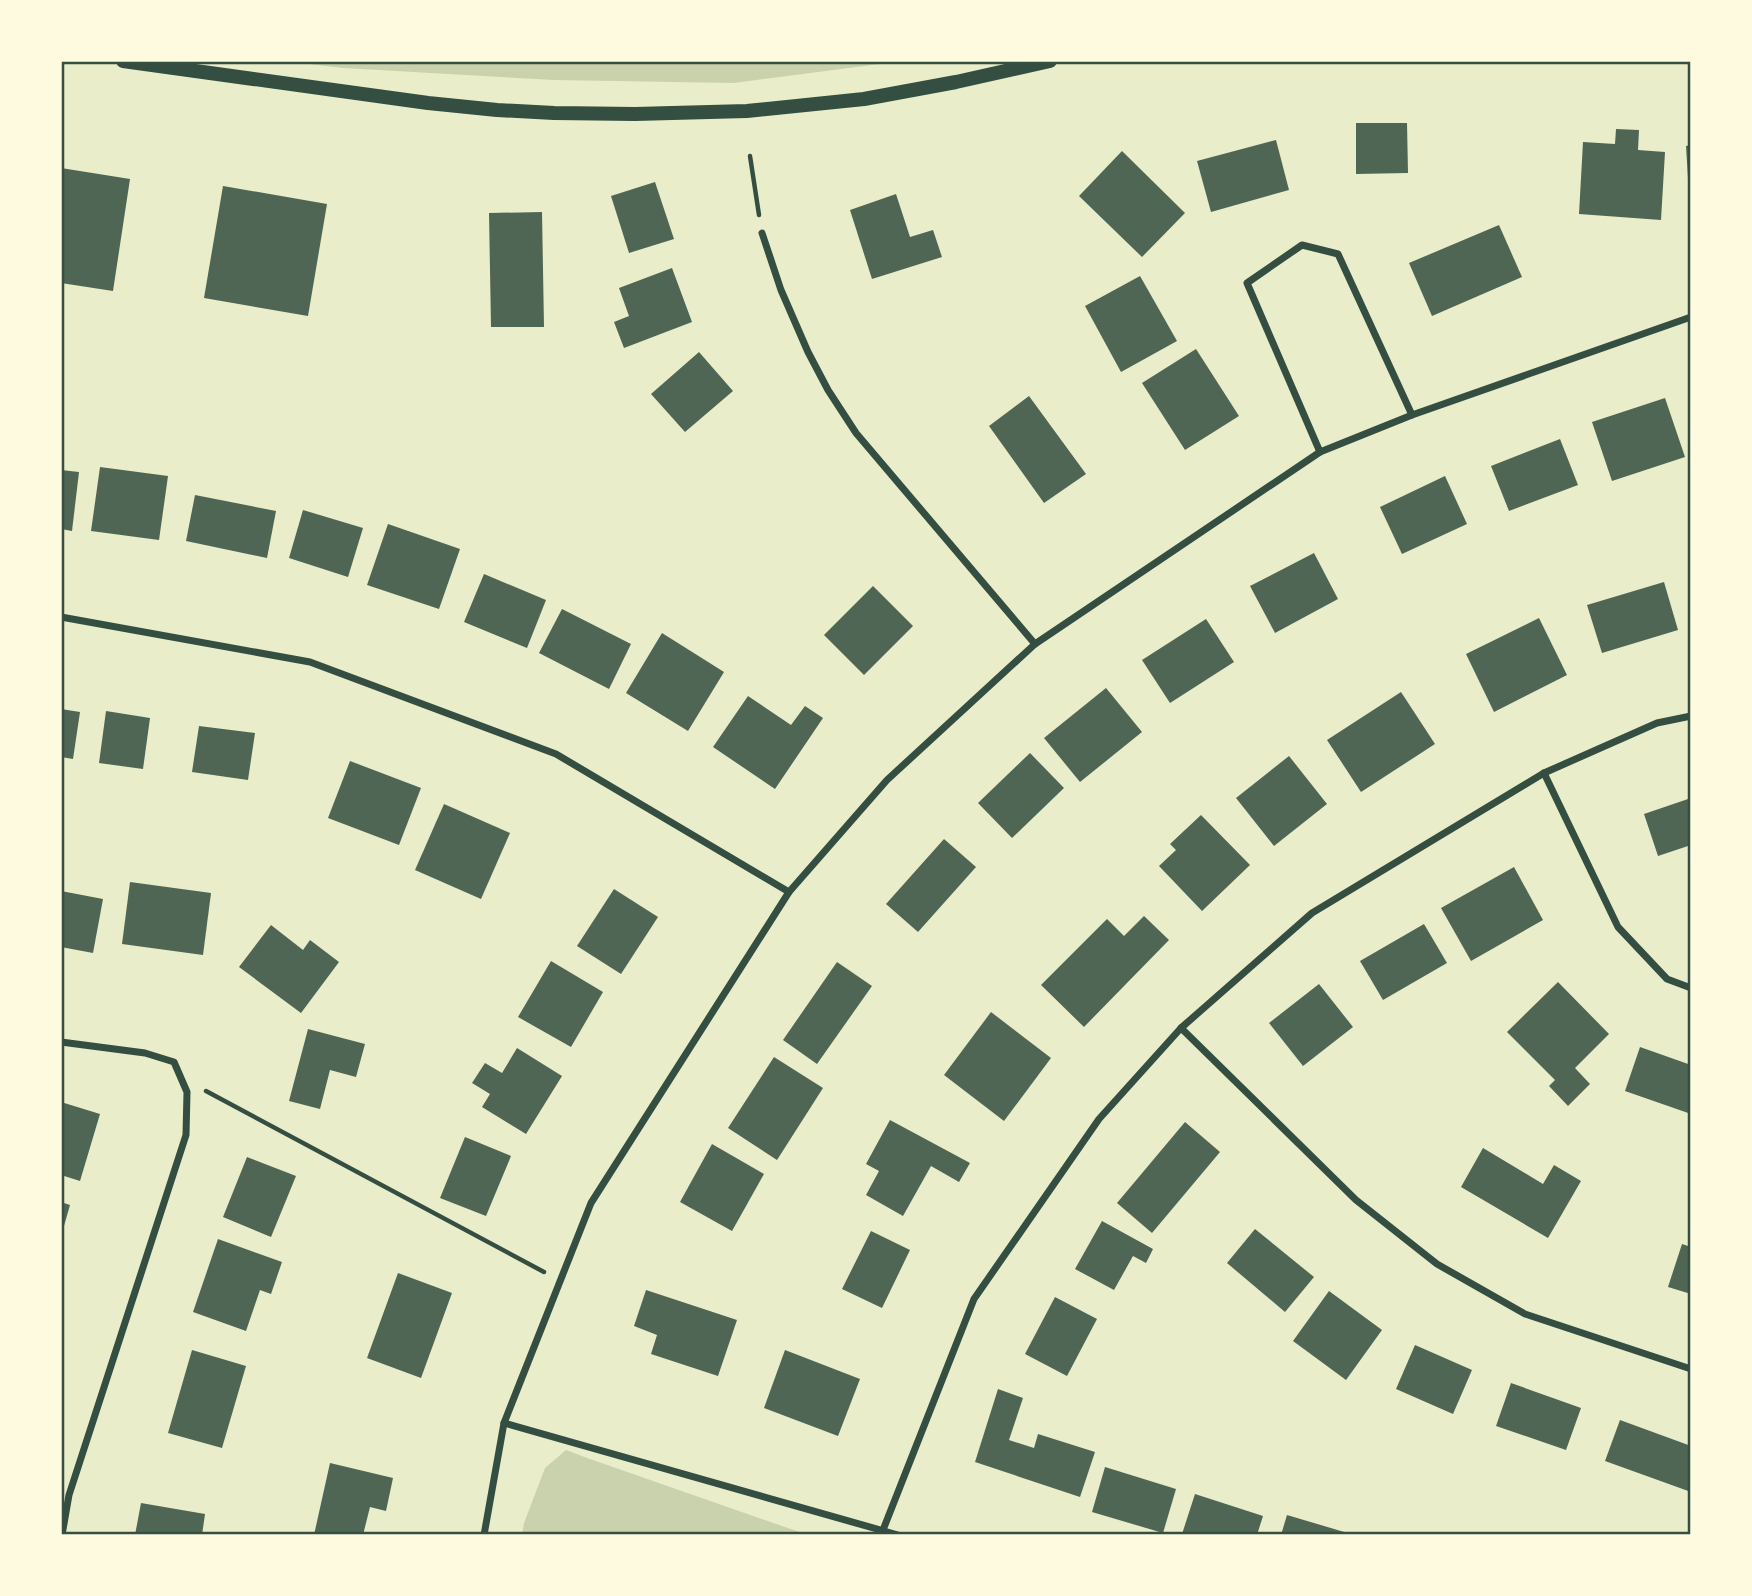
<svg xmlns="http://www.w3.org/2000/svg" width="1752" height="1596" viewBox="0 0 1752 1596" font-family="Ubuntu,sans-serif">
<rect width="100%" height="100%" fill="#e9edc9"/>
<g fill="#cad2ad">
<polygon points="283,61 903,61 734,83 554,80 343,68"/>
<polygon points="566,1450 590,1459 808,1535 522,1535 524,1523 545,1468"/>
</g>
<g fill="#4f6655">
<polygon points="1356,123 1407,123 1408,173 1356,174"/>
<polygon points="1616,129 1639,130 1638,150 1665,152 1661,220 1579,214 1583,142 1615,144"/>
<polygon points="1276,140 1289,190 1211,212 1197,161"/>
<polygon points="1691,145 1691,194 1689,194 1686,146"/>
<polygon points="1122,151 1185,213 1142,257 1079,196"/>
<polygon points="61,168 130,179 113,291 61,283"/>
<polygon points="655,182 674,239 629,253 611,196"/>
<polygon points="223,186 327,204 308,316 204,298"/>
<polygon points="896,194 910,237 933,230 942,257 872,279 850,210"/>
<polygon points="542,212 544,327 491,327 489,213"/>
<polygon points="1499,225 1522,277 1432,316 1409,263"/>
<polygon points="672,268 692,322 624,348 614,322 629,316 619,288"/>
<polygon points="1140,276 1177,341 1121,372 1085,306"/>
<polygon points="1196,349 1239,416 1185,450 1142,383"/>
<polygon points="699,352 733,391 685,432 651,394"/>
<polygon points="1029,396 1086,474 1044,503 989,426"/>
<polygon points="1665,398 1685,457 1612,481 1592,422"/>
<polygon points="1560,439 1578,485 1509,511 1491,466"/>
<polygon points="100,467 168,476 159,540 91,531"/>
<polygon points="61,470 79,472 72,531 61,529"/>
<polygon points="1445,476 1467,524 1402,554 1380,507"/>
<polygon points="195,495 276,511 267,558 186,541"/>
<polygon points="303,510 363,528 348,577 289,558"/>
<polygon points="388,524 460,549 439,609 367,585"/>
<polygon points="1314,553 1338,599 1275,633 1250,586"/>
<polygon points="484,574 546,600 527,648 464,622"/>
<polygon points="1664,582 1678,630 1602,653 1587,605"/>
<polygon points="873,586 913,626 864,675 824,635"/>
<polygon points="562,609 631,644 609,689 539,653"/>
<polygon points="1539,618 1567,675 1494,712 1466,654"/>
<polygon points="1206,619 1234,662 1170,703 1142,660"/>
<polygon points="662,633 724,672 688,731 626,693"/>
<polygon points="1106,688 1142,732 1080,782 1044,738"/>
<polygon points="1401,692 1435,744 1361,792 1327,740"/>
<polygon points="748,696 791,725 805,706 823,718 775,789 713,747"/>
<polygon points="61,709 80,712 73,759 61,757"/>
<polygon points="106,711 150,718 143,769 99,763"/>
<polygon points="199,726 255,733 248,780 192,772"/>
<polygon points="1030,753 1064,788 1012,838 978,803"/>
<polygon points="1289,756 1327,804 1274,846 1236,798"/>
<polygon points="350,761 421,788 399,845 328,818"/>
<polygon points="1691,798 1691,845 1658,856 1644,814"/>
<polygon points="444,804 510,833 481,899 415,870"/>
<polygon points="1201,815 1250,865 1202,911 1159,866 1176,850 1170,844"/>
<polygon points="944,839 976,867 918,932 886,904"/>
<polygon points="1514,867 1543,920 1471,961 1441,908"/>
<polygon points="130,882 211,893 203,955 122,944"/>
<polygon points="614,889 658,917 621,974 577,946"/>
<polygon points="61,891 103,899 93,953 61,947"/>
<polygon points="1144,916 1169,940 1084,1027 1041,985 1107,919 1124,936"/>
<polygon points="1424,924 1447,963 1383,1000 1360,961"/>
<polygon points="271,925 303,950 310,940 339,962 301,1013 239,967"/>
<polygon points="551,961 603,992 571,1047 518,1017"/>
<polygon points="837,962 872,986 817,1064 783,1040"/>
<polygon points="1558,982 1609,1034 1575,1068 1590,1084 1568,1106 1549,1086 1555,1080 1507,1032"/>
<polygon points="1319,984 1353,1027 1303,1066 1269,1023"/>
<polygon points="991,1012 1051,1058 1004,1121 944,1075"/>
<polygon points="308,1029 365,1044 356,1077 330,1070 320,1109 289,1101"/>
<polygon points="1640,1047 1691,1065 1691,1114 1625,1091"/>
<polygon points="517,1048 562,1076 526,1134 482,1107 490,1094 472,1083 485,1063 502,1073"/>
<polygon points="774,1057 823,1088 777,1160 728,1128"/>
<polygon points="61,1102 100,1114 80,1181 61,1175"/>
<polygon points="890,1120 970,1163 959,1182 931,1166 903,1216 866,1195 879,1171 866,1164"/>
<polygon points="1185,1122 1220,1152 1152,1233 1117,1203"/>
<polygon points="465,1137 511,1156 486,1216 440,1198"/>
<polygon points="712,1144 764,1174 732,1231 680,1202"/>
<polygon points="1483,1148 1543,1184 1554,1165 1581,1181 1548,1238 1461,1187"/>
<polygon points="247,1157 296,1176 271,1237 223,1217"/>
<polygon points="61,1202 70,1205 62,1233 61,1233"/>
<polygon points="1102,1221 1153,1249 1146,1263 1133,1256 1114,1290 1075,1269"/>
<polygon points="1255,1229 1314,1277 1285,1312 1227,1263"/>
<polygon points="871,1231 910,1250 882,1308 842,1289"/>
<polygon points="218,1239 282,1262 271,1294 260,1290 246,1331 193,1312"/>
<polygon points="1682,1244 1691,1247 1691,1294 1668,1287"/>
<polygon points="398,1273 452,1293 421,1378 367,1358"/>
<polygon points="646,1290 737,1320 718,1376 651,1354 657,1335 634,1326"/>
<polygon points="1329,1291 1382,1330 1346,1380 1293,1341"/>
<polygon points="1055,1297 1097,1319 1067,1376 1025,1354"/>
<polygon points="1415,1345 1472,1370 1453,1414 1396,1389"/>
<polygon points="192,1350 246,1366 222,1448 168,1433"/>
<polygon points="785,1350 860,1379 838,1436 764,1408"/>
<polygon points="1511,1383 1581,1408 1566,1450 1496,1426"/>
<polygon points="998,1389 1023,1398 1009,1440 1034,1448 1038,1434 1095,1452 1080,1497 975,1462"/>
<polygon points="1620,1420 1691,1446 1691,1492 1605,1461"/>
<polygon points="330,1463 393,1478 386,1511 370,1507 363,1535 314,1535"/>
<polygon points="1105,1467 1176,1489 1163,1533 1092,1512"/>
<polygon points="1195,1494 1263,1516 1257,1535 1182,1534"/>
<polygon points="141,1503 205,1514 202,1535 135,1535"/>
<polygon points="1287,1515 1351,1534 1351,1535 1281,1535"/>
</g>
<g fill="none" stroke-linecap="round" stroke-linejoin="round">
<g stroke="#344e41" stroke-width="4.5">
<polyline points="750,156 759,215"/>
<polyline points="206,1091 544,1272"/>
</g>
<g stroke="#344e41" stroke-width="7">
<polyline points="762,233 781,290 808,352 828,390 856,433 1035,644"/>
<polyline points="1320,452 1247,283 1302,245 1338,254 1412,415"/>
<polyline points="61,617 310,662 556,754 789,892"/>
<polyline points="1544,773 1618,927 1667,979 1691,988"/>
<polyline points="1181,1028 1356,1200 1437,1264 1525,1314 1691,1369"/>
<polyline points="61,1042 145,1053 174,1062 187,1092 186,1135 69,1495 62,1535"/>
<polyline points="504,1423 898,1535"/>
<polyline points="883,1530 974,1299 1099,1119 1181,1028 1312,913 1544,773 1657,723 1691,716"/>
<polyline points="484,1535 504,1423 591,1203 789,892 887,780 1035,644 1320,452 1412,415 1691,317"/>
</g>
<polyline stroke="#344e41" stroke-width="14" points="123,61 428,103 497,110 554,113 635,114 747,111 864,99 956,82 1050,61"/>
</g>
<rect width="1752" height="1596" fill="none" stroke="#fefae0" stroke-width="126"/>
<rect x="63" y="63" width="1626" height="1470" fill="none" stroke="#344e41" stroke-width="2.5"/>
</svg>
